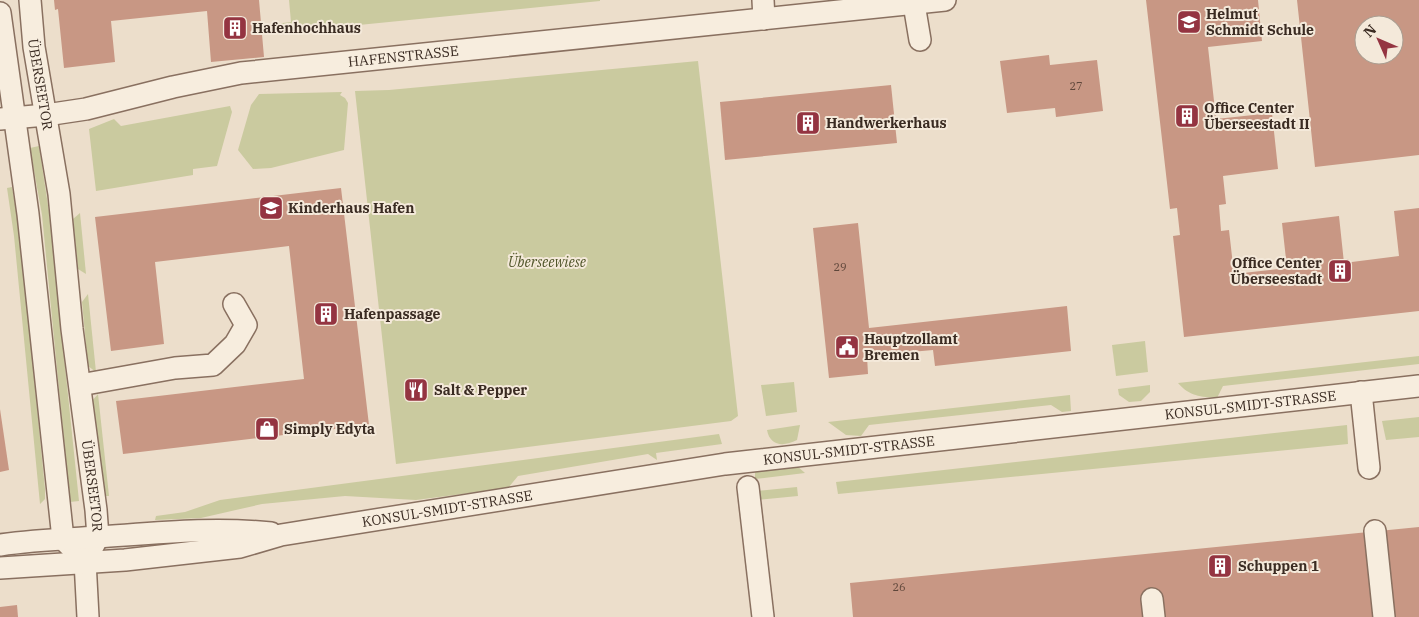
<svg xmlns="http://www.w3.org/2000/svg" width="1419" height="617" viewBox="0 0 1419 617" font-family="'IBM Plex Serif',serif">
<rect width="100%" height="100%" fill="#ecdecb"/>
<g fill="#caca9f">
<polygon points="289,0 600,0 600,1 268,34 267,25 291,22"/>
<polygon points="698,61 738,416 731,421 396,464 355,91 389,90"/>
<polygon points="342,92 340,95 345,98 348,103 344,150 271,168 253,169 238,150 251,105 259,94"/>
<polygon points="230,106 232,112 217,166 193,169 193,175 96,191 89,129 114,119 121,126"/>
<polygon points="39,146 49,212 79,501 70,502 42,215 30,148"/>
<polygon points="12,187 20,234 45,489 45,499 40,504 14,236 7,188"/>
<polygon points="80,213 86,274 78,269 73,219"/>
<polygon points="88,294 96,372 88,366 82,302"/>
<polygon points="1145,341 1148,372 1116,376 1112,345"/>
<path d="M1419,356V364L1223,386L1217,398C1201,397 1189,396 1178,383Z"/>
<polygon points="794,382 797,412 766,416 761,385"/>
<polygon points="1150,385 1150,392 1141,401 1129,402 1119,395 1118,389"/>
<polygon points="98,394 109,496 106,496 92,401"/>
<polygon points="1070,395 1071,411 1062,412 1051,405 869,425 861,436 846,435 828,422"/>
<polygon points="1419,417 1419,437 1386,440 1382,421"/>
<path d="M800,425L797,440C783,447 770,446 767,430Z"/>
<polygon points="1347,425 1348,444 838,494 836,482"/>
<polygon points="719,434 722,444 656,453 657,460 648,454 518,476 508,488 416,500 345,496 262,504 201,518 155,520 156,516 185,512 220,500"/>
<polygon points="797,466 805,473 755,479 755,471"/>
<polygon points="797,487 798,496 757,500 756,491"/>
</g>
<g fill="#c89784" fill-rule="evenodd">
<polygon points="54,0 259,0 264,57 211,62 207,11 111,21 115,62 64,68 58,9 55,10"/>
<polygon points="1146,0 1258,0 1262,41 1208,47 1216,119 1272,113 1278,169 1223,176 1226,204 1219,205 1221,231 1229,230 1234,274 1287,268 1282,223 1339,216 1344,263 1399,256 1394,211 1419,208 1419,311 1184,337 1173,236 1180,235 1177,208 1170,209"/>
<path d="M1297,0H1419V155L1315,167ZM1364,25H1394V55H1364Z"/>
<polygon points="1049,55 1050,65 1097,60 1103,111 1056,117 1055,108 1007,113 1000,61"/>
<polygon points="891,85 897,143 725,160 720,102"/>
<polygon points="341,188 369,425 123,454 116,401 304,379 289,246 155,262 164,344 111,351 95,217"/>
<polygon points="858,223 869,328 1067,306 1071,351 935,366 933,350 867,356 868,374 829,378 813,228"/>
<polygon points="0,409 9,470 0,472"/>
<polygon points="1419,527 1419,617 853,617 850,583"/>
<polygon points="17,605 18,617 0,617 0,607"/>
</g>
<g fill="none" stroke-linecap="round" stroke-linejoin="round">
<defs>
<g id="minor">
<path id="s1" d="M30,0L34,47L59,194L72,329L96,510L98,537L85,561"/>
<polyline points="763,0 764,19"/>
<polyline points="914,4 920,40"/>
<polyline points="0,13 28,214 63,539 85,561"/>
<path id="s2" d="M0,119L46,115L86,109L173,87L241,73L945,0"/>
<polyline points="80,385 175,368 213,365 235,344 246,325 234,304"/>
<polyline points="1361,392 1369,468"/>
<polyline points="748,487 763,617"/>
<polyline points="1375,531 1384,617"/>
<path d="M0,545C33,540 66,539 99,537C157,533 213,527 271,533"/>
<polyline points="85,561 88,617"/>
<path id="s3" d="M0,568L125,560L240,547L281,535L725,464L1419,386"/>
<polyline points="1152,599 1154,617"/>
</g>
</defs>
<use href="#minor" stroke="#897060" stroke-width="24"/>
<use href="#minor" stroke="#f7edde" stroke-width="21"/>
</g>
<defs>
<symbol id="school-square" viewBox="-11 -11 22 22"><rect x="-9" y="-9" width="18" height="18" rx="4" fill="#943441" stroke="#f4e9da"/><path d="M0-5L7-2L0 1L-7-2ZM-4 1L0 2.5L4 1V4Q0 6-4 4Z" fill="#fff"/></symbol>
<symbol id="building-square" viewBox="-11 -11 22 22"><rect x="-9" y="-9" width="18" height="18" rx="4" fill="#943441" stroke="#f4e9da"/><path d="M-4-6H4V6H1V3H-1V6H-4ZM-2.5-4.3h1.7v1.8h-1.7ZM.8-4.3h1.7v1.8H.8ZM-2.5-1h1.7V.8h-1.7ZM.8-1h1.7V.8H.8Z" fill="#fff"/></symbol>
<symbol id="civic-square" viewBox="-11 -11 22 22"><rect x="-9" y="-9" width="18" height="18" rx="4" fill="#943441" stroke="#f4e9da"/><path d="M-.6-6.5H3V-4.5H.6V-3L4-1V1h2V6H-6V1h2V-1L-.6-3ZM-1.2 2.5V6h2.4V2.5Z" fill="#fff"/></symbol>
<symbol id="restaurant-square" viewBox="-11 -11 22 22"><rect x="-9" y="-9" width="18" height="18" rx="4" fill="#943441" stroke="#f4e9da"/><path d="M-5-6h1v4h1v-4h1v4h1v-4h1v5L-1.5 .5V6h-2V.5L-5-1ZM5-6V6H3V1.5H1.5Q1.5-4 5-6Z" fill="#fff"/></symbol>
<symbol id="shop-square" viewBox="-11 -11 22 22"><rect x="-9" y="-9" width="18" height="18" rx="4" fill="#943441" stroke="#f4e9da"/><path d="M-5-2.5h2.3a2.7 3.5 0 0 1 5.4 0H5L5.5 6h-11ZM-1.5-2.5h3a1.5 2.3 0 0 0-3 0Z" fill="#fff"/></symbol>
</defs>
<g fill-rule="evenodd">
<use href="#school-square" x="1175" y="8" width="28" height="28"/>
<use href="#building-square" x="221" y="14" width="28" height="28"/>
<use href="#building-square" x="1173" y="102" width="28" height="28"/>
<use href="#building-square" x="794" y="109" width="28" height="28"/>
<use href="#school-square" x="257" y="194" width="28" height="28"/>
<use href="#building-square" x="1326" y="257" width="28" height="28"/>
<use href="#building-square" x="312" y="300" width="28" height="28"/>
<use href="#civic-square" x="833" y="333" width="28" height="28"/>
<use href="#restaurant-square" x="402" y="376" width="28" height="28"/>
<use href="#shop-square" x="253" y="415" width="28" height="28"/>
<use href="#building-square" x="1206" y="552" width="28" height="28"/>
</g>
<g text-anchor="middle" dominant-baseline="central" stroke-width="4" stroke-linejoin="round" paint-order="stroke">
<g font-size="11" fill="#5e463a">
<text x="1076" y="86">27</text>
<text x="840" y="267">29</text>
<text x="899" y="587">26</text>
</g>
<g font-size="14" font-weight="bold" fill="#3a2b22" stroke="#f4e9da" text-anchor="start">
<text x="1206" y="14">Helmut<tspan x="1206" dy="16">Schmidt Schule</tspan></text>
<text x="252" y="28">Hafenhochhaus</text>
<text x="1204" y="108">Office Center<tspan x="1204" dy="16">Überseestadt II</tspan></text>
<text x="826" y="123">Handwerkerhaus</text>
<text x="288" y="208">Kinderhaus Hafen</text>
<text x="1322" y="263" text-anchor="end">Office Center<tspan x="1322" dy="16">Überseestadt</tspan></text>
<text x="344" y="314">Hafenpassage</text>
<text x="864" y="339">Hauptzollamt<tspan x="864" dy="16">Bremen</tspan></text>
<text x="434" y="390">Salt &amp; Pepper</text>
<text x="284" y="429">Simply Edyta</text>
<text x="1238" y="566">Schuppen 1</text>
</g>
<g font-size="14" fill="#3a2b22" stroke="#f4e9da">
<text stroke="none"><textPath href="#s2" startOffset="409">HAFENSTRASSE</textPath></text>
<text stroke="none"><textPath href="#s1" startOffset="85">ÜBERSEETOR</textPath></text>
<text stroke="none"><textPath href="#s3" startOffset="1262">KONSUL-SMIDT-STRASSE</textPath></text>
<text stroke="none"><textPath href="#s3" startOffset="858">KONSUL-SMIDT-STRASSE</textPath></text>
<text stroke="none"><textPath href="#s1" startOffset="490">ÜBERSEETOR</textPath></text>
<text stroke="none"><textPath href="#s3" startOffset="452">KONSUL-SMIDT-STRASSE</textPath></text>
</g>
<g font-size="14" font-style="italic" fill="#50552a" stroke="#f4e9da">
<text x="547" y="262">Überseewiese</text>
</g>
</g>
<g transform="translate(1379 40) rotate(315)"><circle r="24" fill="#f4e9da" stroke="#aa9d90"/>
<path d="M0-4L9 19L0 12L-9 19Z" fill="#943441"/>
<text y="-8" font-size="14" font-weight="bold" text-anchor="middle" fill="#3a2b22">N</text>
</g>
</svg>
